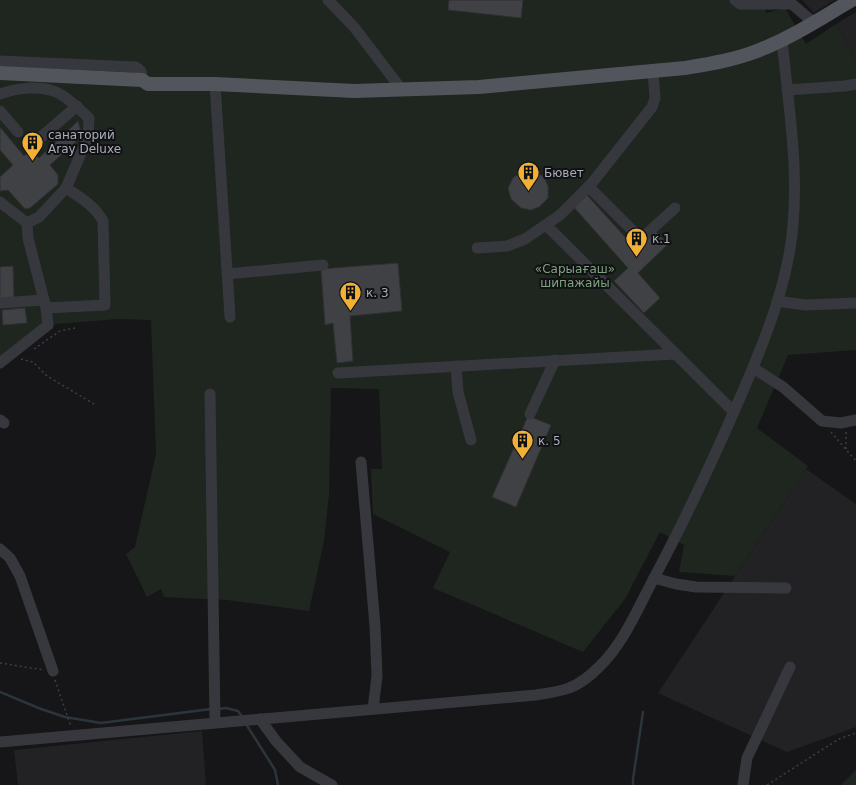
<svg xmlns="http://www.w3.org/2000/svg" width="856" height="785" viewBox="0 0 856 785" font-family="'DejaVu Sans',sans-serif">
<rect width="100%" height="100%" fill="#161618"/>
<g fill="#222225">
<polygon points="802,0 834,0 814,13"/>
<polygon points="856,12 856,60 836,24"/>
<polygon points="806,469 856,504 856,727 787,752 658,693"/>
<polygon points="202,731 206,785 18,785 14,750"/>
</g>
<g fill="#1e261f">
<polygon points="0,0 765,0 766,13 785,8 806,44 836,24 856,60 856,350 788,355 757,428 808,466 735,576 679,572 684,545 660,532 625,599 583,652 433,588 450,552 373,514 371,469 382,469 379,389 331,388 329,495 324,541 309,611 227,600 164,597 161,589 147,597 126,554 135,547 156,454 151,320 118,319 56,324 0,367"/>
<polygon points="856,770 856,785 841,785"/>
</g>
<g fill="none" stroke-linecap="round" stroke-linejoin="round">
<g stroke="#2c353c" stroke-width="2.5">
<polyline points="0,692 41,709 65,717 101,723 211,709"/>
<polyline points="218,709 226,708 238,711 243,718"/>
<polyline points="246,724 275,770 278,785"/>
<polyline points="633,785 633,779 643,712"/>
</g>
</g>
<g fill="#404145" stroke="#303034">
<polygon points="449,0 523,0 521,18 448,10"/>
<polygon points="78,121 81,132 79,139 50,165 58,175 58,184 30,208 25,209 8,190 0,191 0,177 13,165 0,150 0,127 24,156 28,153 35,154 39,158"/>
<polygon points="522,171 536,172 544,177 548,186 548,198 539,207 531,210 521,208 511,199 508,188 513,178"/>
<polygon points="585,193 636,249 656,232 668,244 638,273 660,298 644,313 614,281 628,268 571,204"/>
<polygon points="398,263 402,311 350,316 353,361 337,363 333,323 325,325 321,269"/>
<polygon points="13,266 14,299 0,299 0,267"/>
<polygon points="25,308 27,323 3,325 2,310"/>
<polygon points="528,416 551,425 516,507 492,497"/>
</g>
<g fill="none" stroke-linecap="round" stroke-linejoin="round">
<g stroke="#3d3f44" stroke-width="1.5" stroke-dasharray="2 3" stroke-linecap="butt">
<polyline points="34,349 60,331 75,328"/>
<polyline points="21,359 33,362 47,376 94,404"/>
<polyline points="831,432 856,461"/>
<polyline points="846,449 846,431"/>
<polyline points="0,663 44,670"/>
<polyline points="55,680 71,727"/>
<polyline points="767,785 839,739 856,733"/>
</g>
<g stroke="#37383d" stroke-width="11">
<polyline points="328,0 354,27 402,90"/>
<polyline points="735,0 740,4 770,4"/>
<polyline points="770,0 770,4 792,4 814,23"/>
<polyline points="0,61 136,67 141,71 142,80"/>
<polyline points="215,84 230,317"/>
<polyline points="787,90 845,86 856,84"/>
<path d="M0,94C17,88 39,85 56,92C68,97 79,109 89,118L88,137L66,188L39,217L27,223"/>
<polyline points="0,111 18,132"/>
<polyline points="40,138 77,106"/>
<polyline points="589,187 641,239 675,208"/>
<polyline points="0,202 27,223 28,238 46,308"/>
<polyline points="546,225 734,412"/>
<polyline points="477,248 507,246 525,239 560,215 592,183 652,107 655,98 653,71"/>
<polyline points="227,274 323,265"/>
<polyline points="777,301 805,305 856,303"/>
<polyline points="0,303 44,300"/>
<path d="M0,363L48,325L46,308L105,305L103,221C95,206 80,197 66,188"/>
<polyline points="456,366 458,392 471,440"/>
<polyline points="753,368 783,387 822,421 841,423 856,420"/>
<polyline points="338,373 675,354"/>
<polyline points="210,394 215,722"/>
<polyline points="530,414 555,360"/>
<polyline points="0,420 4,423"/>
<polyline points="361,462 375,626 377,676 373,709"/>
<polyline points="0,549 10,558 20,576 53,671"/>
<polyline points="654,578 676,584 696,587 786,588"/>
<polyline points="260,719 276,741 300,767 332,785"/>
<path d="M0,742L536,695C547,693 559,692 569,688C580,684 591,675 599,667C624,643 638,608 654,578C685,520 713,460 739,400C759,354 780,304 789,255C802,184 789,111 782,40"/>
<polyline points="743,785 747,758 790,667"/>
</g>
<path stroke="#53555c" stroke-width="14" d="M0,73L142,80L148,84H215L354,91L479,87L685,68C709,64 734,60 757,51C791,38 821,18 852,0"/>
</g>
<defs>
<symbol id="building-pin" viewBox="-11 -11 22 30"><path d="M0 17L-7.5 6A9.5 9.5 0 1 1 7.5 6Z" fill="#f2b134" stroke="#111113"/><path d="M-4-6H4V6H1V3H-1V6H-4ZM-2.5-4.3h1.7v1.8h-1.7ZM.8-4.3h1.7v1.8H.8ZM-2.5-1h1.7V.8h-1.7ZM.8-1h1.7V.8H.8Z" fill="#111"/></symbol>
</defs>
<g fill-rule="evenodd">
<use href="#building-pin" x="20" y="130" width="25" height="34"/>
<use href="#building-pin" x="516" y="160" width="25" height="34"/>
<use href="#building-pin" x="624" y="226" width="25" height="34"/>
<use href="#building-pin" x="338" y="280" width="25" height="34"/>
<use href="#building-pin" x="510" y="428" width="25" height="34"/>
</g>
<g text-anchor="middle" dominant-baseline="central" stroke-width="4" stroke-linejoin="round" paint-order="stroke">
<g font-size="12" fill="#a8adb8" stroke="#111113" text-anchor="start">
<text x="48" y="135">санаторий<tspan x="48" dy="14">Aray Deluxe</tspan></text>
<text x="544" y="173">Бювет</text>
<text x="652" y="239">к.1</text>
<text x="366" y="293">к. 3</text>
<text x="538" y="441">к. 5</text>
</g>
<g font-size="12" fill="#7fa381" stroke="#111113">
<text x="575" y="269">«Сарыағаш»<tspan x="575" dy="14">шипажайы</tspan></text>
</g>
</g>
</svg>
